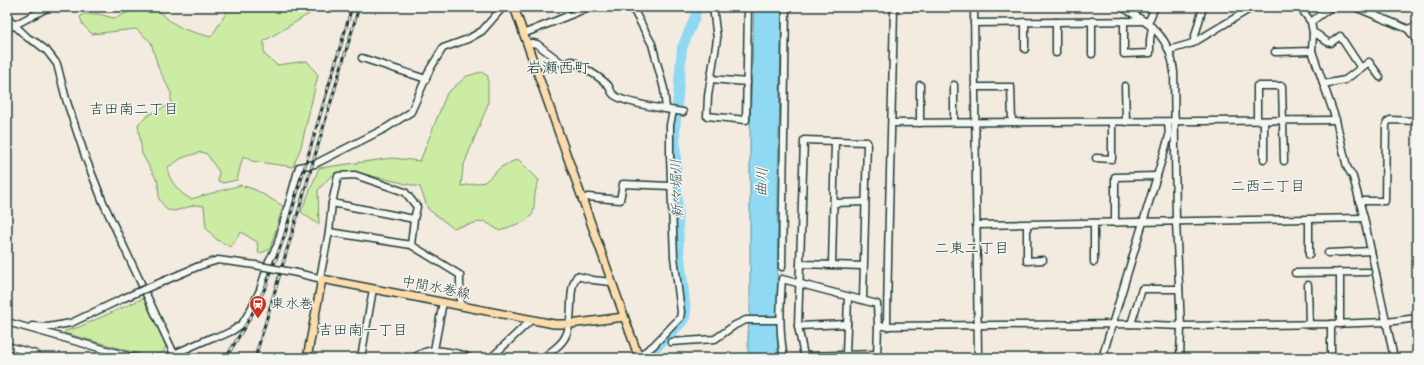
<svg xmlns="http://www.w3.org/2000/svg" width="1424" height="365" viewBox="0 0 1424 365" font-family="'Architects Daughter','Klee One',sans-serif">
<rect width="100%" height="100%" fill="#f3eae0"/>
<filter id="ink" filterUnits="userSpaceOnUse"><feTurbulence type="fractalNoise" baseFrequency=".025" numOctaves="2"/><feDisplacementMap in="SourceGraphic" scale="8" xChannelSelector="R" yChannelSelector="G"/><feConvolveMatrix kernelMatrix="1 2 1 2 8 2 1 2 1" color-interpolation-filters="sRGB"/></filter>
<g filter="url(#ink)">
<g fill="#cceba3" stroke="#76946c">
<path d="M143,7C161,7 164,19 178,26C186,31 201,34 211,37L230,7H305L309,14L264,41V54L277,65L307,61L318,75L301,147L293,167L252,161L243,156L237,180L223,183L218,181L219,172L207,154L201,152L182,158L168,167C166,178 181,195 191,199L241,185L256,190L283,206L270,249L259,254L257,242L241,232L231,247L217,240L206,228L204,206L195,205L175,211L167,210L159,199L158,182L142,154L138,124L150,114L171,104V93L158,67L151,42L136,29L92,34L83,25L80,17L83,14H98L114,18Z"/>
<path d="M481,72L488,76V104L463,167L461,186L485,182L501,167L518,159L539,180C538,184 535,190 535,195C533,206 537,216 523,222C515,225 508,227 500,231L484,221L453,228L428,209L420,187L355,172L331,176L318,190L319,225L301,212L319,168L392,158L420,161L447,93L467,76Z"/>
<polygon points="144,298 166,346 163,353 148,356 64,333 65,331 79,327"/>
</g>
<path fill="#90d9f2" stroke="#639ba6" d="M754,7H782C779,124 776,241 778,358H748V333L750,312V130Z"/>
<g fill="none" stroke-linecap="round" stroke-linejoin="round">
<polyline stroke="#90d9f2" stroke-width="10" points="646,358 682,322 685,317 686,311 679,248 675,130 682,48 695,17 697,7"/>
<defs>
<g id="minor">
<polyline points="632,7 652,44 664,89 666,109"/>
<polyline points="713,7 717,39 708,96 707,116 746,120 748,7"/>
<polyline points="974,7 978,358"/>
<path d="M1122,7C1151,25 1170,35 1174,72L1176,222L1181,326L1180,358"/>
<polyline points="1300,7 1311,22 1313,33 1312,51 1336,120 1347,167 1353,177 1364,218 1394,358"/>
<polyline points="1355,7 1408,29 1417,41"/>
<polyline points="7,18 28,38 37,43 47,51 57,64 66,99 86,159 103,202 176,358"/>
<polyline points="1092,21 1092,54"/>
<polyline points="1124,21 1124,54 1150,53 1150,40 1152,27"/>
<polyline points="1056,22 1056,53"/>
<polyline points="1311,22 1331,7"/>
<polyline points="974,23 1145,21"/>
<polyline points="1148,23 1155,7"/>
<polyline points="7,29 49,7"/>
<polyline points="1408,29 1417,25"/>
<path d="M1313,33C1321,34 1324,43 1331,43L1340,36L1361,68"/>
<polyline points="523,34 590,7"/>
<polyline points="1193,43 1203,7"/>
<path d="M527,44L532,43L537,44L563,64L572,61C584,68 598,75 608,85C610,88 611,93 614,95C623,103 670,110 683,112"/>
<polyline points="1025,49 1025,22"/>
<polyline points="1169,50 1193,43 1253,7"/>
<polyline points="1275,52 1312,51"/>
<polyline points="362,58 426,79"/>
<polyline points="711,79 747,82"/>
<polyline points="1323,84 1345,80 1369,62 1380,77"/>
<polyline points="954,85 954,122"/>
<polyline points="1125,86 1126,122"/>
<polyline points="975,87 1011,87 1012,122"/>
<polyline points="1257,120 1257,86 1282,86 1284,161"/>
<polyline points="1264,121 1264,159"/>
<polyline points="892,123 1336,120"/>
<polyline points="920,123 920,85"/>
<polyline points="1096,158 1112,159 1112,122"/>
<polyline points="582,200 588,197 620,200 623,184 671,186"/>
<polyline points="1359,201 1385,201 1386,126 1387,122 1390,120 1417,121"/>
<polyline points="332,203 414,219"/>
<polyline points="834,203 865,202"/>
<polyline points="1094,223 1094,262"/>
<polyline points="1115,223 1115,177 1157,176"/>
<polyline points="976,225 1364,218"/>
<polyline points="1027,225 1027,261 1043,260"/>
<polyline points="329,232 411,245 460,275 460,306"/>
<polyline points="1328,253 1371,251"/>
<polyline points="1309,255 1309,220"/>
<polyline points="801,264 863,266"/>
<polyline points="832,265 835,141"/>
<polyline points="199,266 218,260 255,265"/>
<polyline points="782,267 786,7"/>
<polyline points="297,273 322,279"/>
<polyline points="1295,273 1368,272"/>
<polyline points="320,278 329,232 332,203 338,176 355,175 405,192 417,207 414,219 411,245"/>
<polyline points="1308,285 1309,324"/>
<polyline points="863,300 867,142 804,140 798,326 804,356 877,354"/>
<polyline points="7,322 135,358"/>
<polyline points="1131,324 1142,289 1179,289"/>
<polyline points="1331,324 1331,358"/>
<polyline points="1340,324 1340,272"/>
<polyline points="32,326 48,327 71,323 124,298"/>
<polyline points="798,326 847,324"/>
<polyline points="878,326 1131,324 1181,326 1331,324 1387,322 1417,318"/>
<path d="M887,327C888,220 892,114 894,7"/>
<polyline points="671,342 715,339 735,325 746,320 779,320"/>
<polyline points="7,346 36,354 35,358"/>
<polyline points="434,350 443,302"/>
<polyline points="846,355 848,297"/>
<polyline points="168,358 174,354 213,337 221,336 232,331 242,324 250,311 260,290 269,261 277,246 299,167 315,164 386,128 411,112 430,69 443,48 468,39 482,31 503,7"/>
<polyline points="361,358 373,289"/>
<path d="M413,358C417,356 421,353 425,352C434,348 462,353 470,358"/>
<polyline points="491,358 531,320"/>
<path d="M543,358C550,352 560,346 564,339C576,320 566,292 577,276L593,280L611,282"/>
<polyline points="636,358 653,346 676,322 680,318 681,312 674,257 670,155 670,125 673,111"/>
<path d="M784,358C779,331 780,307 782,279L877,304L878,326L877,356"/>
<polyline points="1102,358 1169,136 1168,122"/>
</g>
<g id="major">
<polyline points="514,7 639,358"/>
<polyline points="307,358 322,279 554,324 570,324 624,317"/>
</g>
</defs>
<use href="#minor" stroke="#1f3d34" stroke-width="9"/>
<use href="#major" stroke="#1f3d34" stroke-width="10"/>
<use href="#minor" stroke="#f6f6f2" stroke-width="6"/>
<use href="#major" stroke="#fcdcac" stroke-width="7"/>
<defs>
<g id="rail">
<polyline points="226,358 251,316 266,286 285,234 352,7"/>
<polyline points="255,358 359,7"/>
</g>
</defs>
<use href="#rail" stroke="#1f3d34" stroke-width="3"/>
<use href="#rail" stroke="#f6f6f2" stroke-width="1.5" stroke-dasharray="4.5" stroke-linecap="butt"/>
<defs>
<g id="minor-bridge">
<polyline points="255,265 297,273"/>
<polyline points="124,298 199,266"/>
</g>
</defs>
<use href="#minor-bridge" stroke="#1f3d34" stroke-width="9" stroke-linecap="butt"/>
<use href="#minor-bridge" stroke="#f6f6f2" stroke-width="6"/>
</g>
</g>
<defs>
<symbol id="station-pin" viewBox="-11 -11 22 30"><path d="M0 17L-7.5 6A9.5 9.5 0 1 1 7.5 6Z" fill="#c8321e" stroke="#f6f6f2"/><path d="M-3-6H3Q5-6 5-4V2Q5 4 3 4L4.5 6H3L1.5 4h-3L-3 6H-4.5L-3 4Q-5 4-5 2V-4Q-5-6-3-6ZM-3.5-4v3h7v-3ZM-3.5 1v1.5H-2V1ZM2 1v1.5H3.5V1Z" fill="#fff"/></symbol>
</defs>
<g fill-rule="evenodd">
<use href="#station-pin" x="248" y="294" width="20" height="27"/>
</g>
<g text-anchor="middle" dominant-baseline="central" stroke-width="3" stroke-linejoin="round" paint-order="stroke">
<g font-size="14" fill="#1f3d34" stroke="#f6f6f2">
<text transform="translate(436 288) rotate(11)">中間水巻線</text>
</g>
<g font-size="14" fill="#1f3d34" stroke="#f6f6f2" text-anchor="start">
<text x="271" y="304">東水巻</text>
</g>
<g font-size="15" fill="#1f3d34" stroke="#f6f6f2">
<text x="134" y="109">吉田南二丁目</text>
<text x="1268" y="186">二西二丁目</text>
<text x="972" y="248">二東二丁目</text>
<text x="363" y="330">吉田南一丁目</text>
</g>
<g font-size="15" font-style="italic" fill="#365c5a" stroke="#f6f6f2">
<text transform="translate(762 182) rotate(-88)">曲川</text>
<text transform="translate(677 189) rotate(-92)">新々堀川</text>
</g>
<g font-size="16" fill="#1f3d34" stroke="#f6f6f2">
<text x="558" y="68">岩瀬西町</text>
</g>
</g>
<rect width="1424" height="365" fill="none" stroke="#f6f6f2" stroke-width="24"/>
<rect x="12" y="12" width="1400" height="341" fill="none" stroke="#1f3d34" stroke-width="1.5" filter="url(#ink)"/>
</svg>
